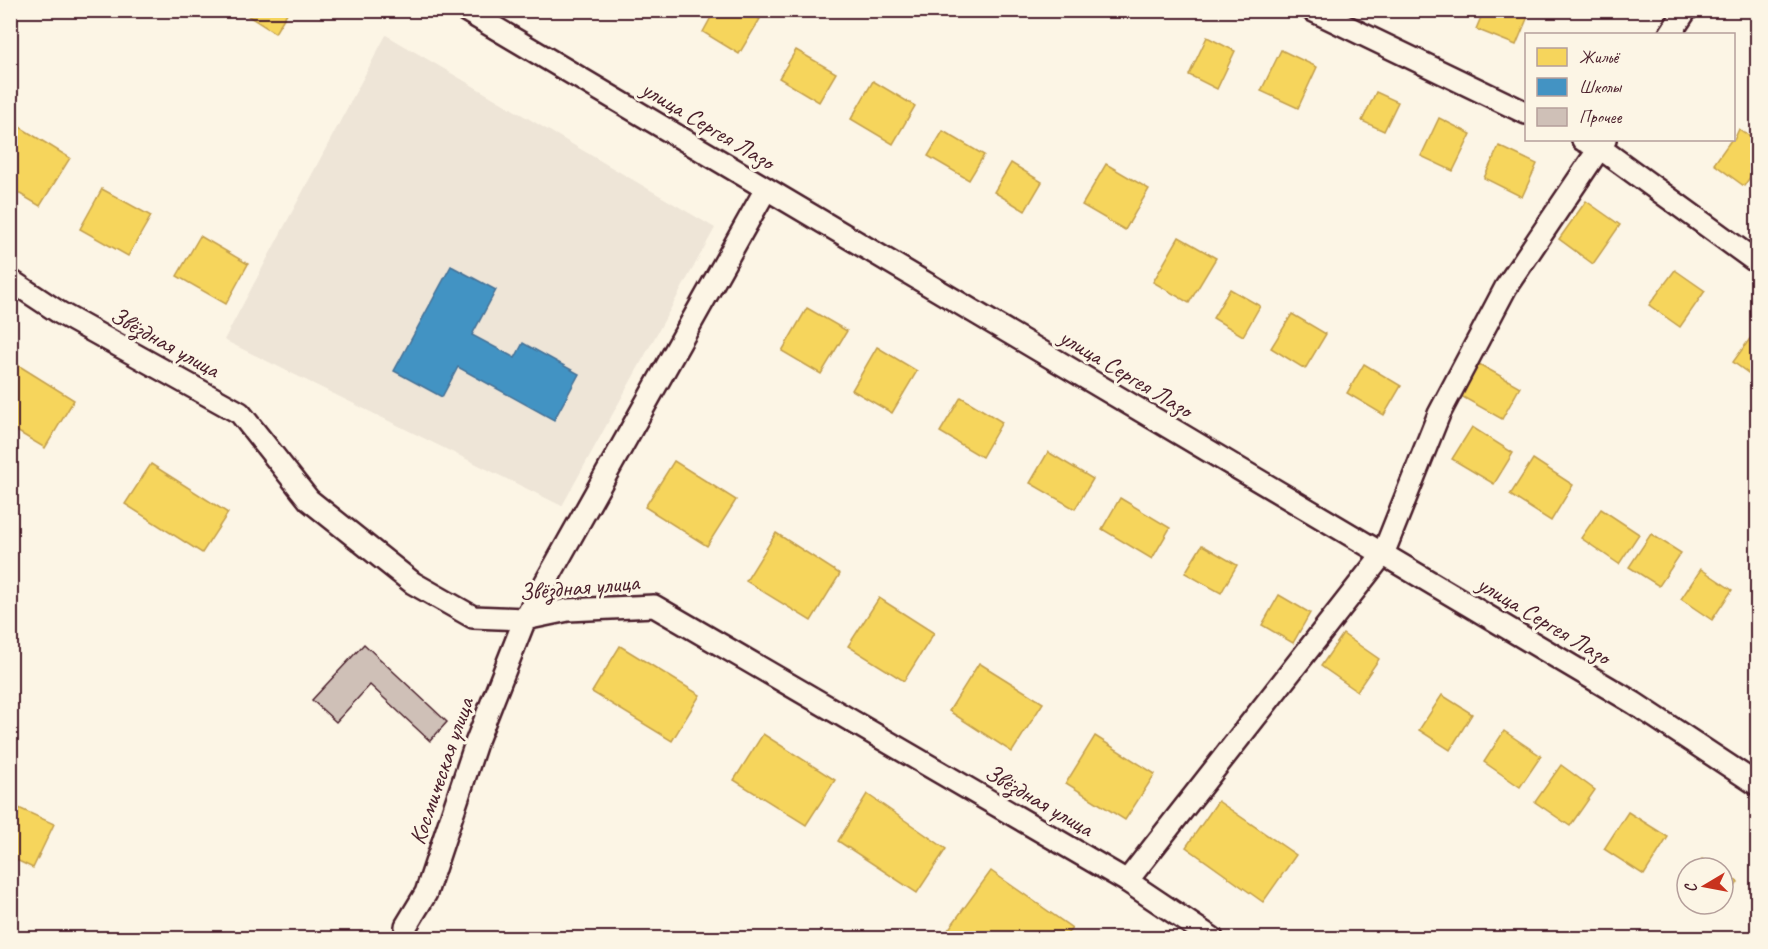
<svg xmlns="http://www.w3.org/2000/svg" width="1768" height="949" viewBox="0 0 1768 949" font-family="Caveat,sans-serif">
<rect width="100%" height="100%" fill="#fcf5e5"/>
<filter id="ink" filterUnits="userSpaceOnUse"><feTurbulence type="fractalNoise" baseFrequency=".0167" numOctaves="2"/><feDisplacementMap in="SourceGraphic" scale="12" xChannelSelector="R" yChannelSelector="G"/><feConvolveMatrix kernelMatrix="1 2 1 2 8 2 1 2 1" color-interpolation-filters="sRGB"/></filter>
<g filter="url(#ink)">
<polygon fill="#eee5d7" points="386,35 715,228 562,506 224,340"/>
<g fill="#f6d55c" stroke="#c29e4d" stroke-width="1.5">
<polygon points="239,10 289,10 275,33"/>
<polygon points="661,10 678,10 674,18"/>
<polygon points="715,10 746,10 760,19 739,54 703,32"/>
<polygon points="1121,10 1135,10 1133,16"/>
<polygon points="1484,10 1520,10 1529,14 1516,45 1476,29"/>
<polygon points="1207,37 1235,51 1217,89 1189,75"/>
<polygon points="796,50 836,73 819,102 779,78"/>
<polygon points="1281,50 1317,67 1298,108 1261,91"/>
<polygon points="873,81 915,106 893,144 851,119"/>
<polygon points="1376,92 1398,102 1384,131 1362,121"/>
<polygon points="1439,118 1471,134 1453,171 1421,156"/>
<polygon points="10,121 70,158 40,206 10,188"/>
<polygon points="1739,129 1758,142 1758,166 1744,186 1714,164 1731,140 1734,140"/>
<polygon points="943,131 984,155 969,180 928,156"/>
<polygon points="1499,146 1537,164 1522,197 1484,178"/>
<polygon points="1011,163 1042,182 1025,211 994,192"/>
<polygon points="1106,164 1149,189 1125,230 1082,205"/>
<polygon points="102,189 151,216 128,256 80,229"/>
<polygon points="1586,201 1620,225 1593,264 1559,239"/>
<polygon points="200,236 248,264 226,304 177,276"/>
<polygon points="1179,237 1216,258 1189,303 1153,282"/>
<polygon points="1675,270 1705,291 1680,327 1649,305"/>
<polygon points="1230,289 1260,306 1243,336 1213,318"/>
<polygon points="807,308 847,331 821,374 782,351"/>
<polygon points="1292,314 1326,334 1305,369 1271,348"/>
<polygon points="1757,329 1758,329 1758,380 1733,362"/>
<polygon points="877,347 917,371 892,413 852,390"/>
<polygon points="13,362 74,400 45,448 10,427 10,365"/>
<polygon points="1364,364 1401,386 1384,415 1347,393"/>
<polygon points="1479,364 1520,387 1502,419 1461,396"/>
<polygon points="961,397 1002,422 982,457 940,432"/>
<polygon points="1472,427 1513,453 1494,484 1452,459"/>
<polygon points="1048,452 1093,479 1075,509 1030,483"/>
<polygon points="1533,459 1573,485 1551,521 1510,495"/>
<polygon points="674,461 736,500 707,546 645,507"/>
<polygon points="151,464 228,513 202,553 125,504"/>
<polygon points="1120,498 1170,528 1152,559 1102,529"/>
<polygon points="1601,509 1639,534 1619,564 1581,538"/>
<polygon points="776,533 840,574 811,621 746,581"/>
<polygon points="1651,534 1681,553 1659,586 1629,567"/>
<polygon points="1202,545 1237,565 1221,593 1185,573"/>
<polygon points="1701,569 1732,590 1712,620 1681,599"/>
<polygon points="1279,595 1310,613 1293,643 1262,625"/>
<polygon points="879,598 934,633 904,681 848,646"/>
<polygon points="1343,634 1379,659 1357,691 1321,666"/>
<polygon points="1758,642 1758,656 1751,652"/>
<polygon points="620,646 700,695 672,741 592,692"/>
<polygon points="979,663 1043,703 1012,752 949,711"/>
<polygon points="1442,695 1472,714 1450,750 1419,730"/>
<polygon points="1504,731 1541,756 1520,787 1484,762"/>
<polygon points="763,734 835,780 806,825 734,780"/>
<polygon points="1095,736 1155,774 1125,820 1066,783"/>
<polygon points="1561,765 1595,790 1570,826 1535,802"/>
<polygon points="867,794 946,849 917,893 838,841"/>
<polygon points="1218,801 1296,855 1263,902 1186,847"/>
<polygon points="10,804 54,824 33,868 10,857"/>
<polygon points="1628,812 1668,837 1644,875 1604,849"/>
<polygon points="1702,859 1716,868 1696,868"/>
<polygon points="991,871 1072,928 1064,938 960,938 948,930"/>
<polygon points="1723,873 1738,882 1721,909 1713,904 1723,904"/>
</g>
<polygon fill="#4393c3" stroke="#457095" stroke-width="1.5" points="451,266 496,290 472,335 515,358 523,343 579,374 554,420 458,367 442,397 394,371"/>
<polygon fill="#cfc0b7" stroke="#4a1f2b" stroke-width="1.5" points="364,644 447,722 430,741 370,685 336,722 312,700"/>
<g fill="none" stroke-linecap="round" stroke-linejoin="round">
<defs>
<g id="minor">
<polyline points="465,10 1634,703 1758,785"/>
<polyline points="1312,10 1526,113"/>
<polyline points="1670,34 1686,10"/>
<polyline points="1583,140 1600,148 1758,263"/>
<polyline points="10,280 60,313 240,413 309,500 413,583 473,617 525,619 568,610 654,606 1127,881 1212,938"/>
<polyline points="1127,881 1383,554 1439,414 1506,287 1605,140"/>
<polyline points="406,938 406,926 426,893 476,743 525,619 766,189"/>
</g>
</defs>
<use href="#minor" stroke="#4a1f2b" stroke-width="26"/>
<use href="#minor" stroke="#fcf5e5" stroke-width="21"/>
</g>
</g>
<g text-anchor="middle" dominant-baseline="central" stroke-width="6" stroke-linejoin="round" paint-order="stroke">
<g font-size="24" fill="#4a1f2b" stroke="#fcf5e5">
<text transform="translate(708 125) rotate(31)">улица Сергея Лазо</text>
<text transform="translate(165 342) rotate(29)">Звёздная улица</text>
<text transform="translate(1126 373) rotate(31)">улица Сергея Лазо</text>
<text transform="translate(579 587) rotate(-5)">Звёздная улица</text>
<text transform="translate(1544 620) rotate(31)">улица Сергея Лазо</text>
<text transform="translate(441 771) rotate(-71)">Космическая улица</text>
<text transform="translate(1039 800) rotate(30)">Звёздная улица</text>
</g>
</g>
<rect width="1768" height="949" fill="none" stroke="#fcf5e5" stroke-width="36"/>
<rect x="18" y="18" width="1732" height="913" fill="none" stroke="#4a1f2b" stroke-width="2" filter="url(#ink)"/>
<rect x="1525" y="33" width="210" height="108" fill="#fcf5e5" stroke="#b59f9b" stroke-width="1.5"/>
<rect x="1537" y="48" width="30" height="18" fill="#f6d55c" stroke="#b59f9b" stroke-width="1.5"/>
<text x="1579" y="63" font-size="18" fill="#4a1f2b">Жильё</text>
<rect x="1537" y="78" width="30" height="18" fill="#4393c3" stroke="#b59f9b" stroke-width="1.5"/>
<text x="1579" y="93" font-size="18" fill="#4a1f2b">Школы</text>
<rect x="1537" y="108" width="30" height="18" fill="#cfc0b7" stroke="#b59f9b" stroke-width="1.5"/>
<text x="1579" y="123" font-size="18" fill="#4a1f2b">Прочее</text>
<g transform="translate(1705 886) rotate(260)"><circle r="28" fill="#fcf5e5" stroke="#b59f9b" stroke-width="1.5"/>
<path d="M0-4.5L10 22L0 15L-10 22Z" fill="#c8321e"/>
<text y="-9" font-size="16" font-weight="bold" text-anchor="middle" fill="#4a1f2b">С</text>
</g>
</svg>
